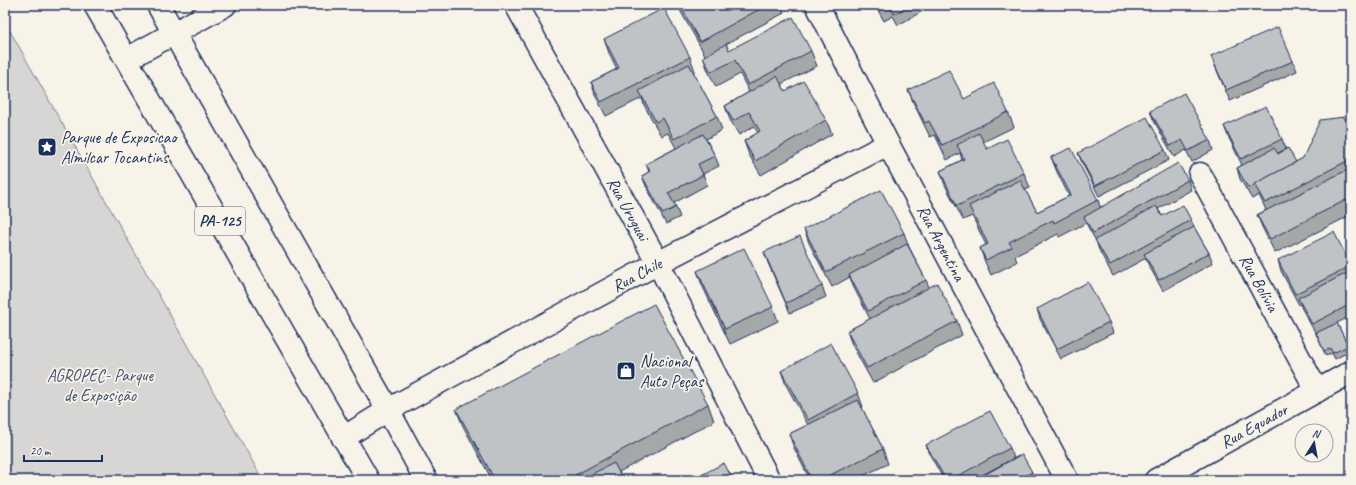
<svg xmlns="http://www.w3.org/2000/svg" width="1356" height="485" viewBox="0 0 1356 485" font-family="Caveat,sans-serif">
<rect width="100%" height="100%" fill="#f7f3e8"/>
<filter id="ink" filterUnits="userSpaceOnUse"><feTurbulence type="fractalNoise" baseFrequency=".025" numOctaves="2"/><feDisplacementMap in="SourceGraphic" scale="8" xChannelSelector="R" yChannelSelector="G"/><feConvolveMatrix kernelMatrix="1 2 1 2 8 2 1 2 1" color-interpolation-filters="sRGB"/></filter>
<g filter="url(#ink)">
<polygon fill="#d7d6d4" stroke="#798299" points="5,22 263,480 5,480"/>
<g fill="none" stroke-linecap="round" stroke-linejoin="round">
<defs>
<g id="minor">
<polyline points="516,5 658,263 769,480"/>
<polyline points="817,5 888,144 1067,480"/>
<polyline points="1200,174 1317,391"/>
<polyline points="343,438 388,410 658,263 888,144"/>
</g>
<g id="tertiary">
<polyline points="127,59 225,5"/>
<polyline points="1156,480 1351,372"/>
</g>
<g id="primary">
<polyline points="95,5 368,480"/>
<polyline points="158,5 388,410 426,480"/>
</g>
</defs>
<use href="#minor" stroke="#1b2f5e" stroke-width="25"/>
<use href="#tertiary" stroke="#1b2f5e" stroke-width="25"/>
<use href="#primary" stroke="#1b2f5e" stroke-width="25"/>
<use href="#minor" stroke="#f7f3e8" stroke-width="22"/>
<use href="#tertiary" stroke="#f7f3e8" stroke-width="22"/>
<use href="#primary" stroke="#f7f3e8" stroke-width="22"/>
</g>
<g fill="#a5a8a9" stroke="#1b2f5e">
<polygon points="679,5 781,5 784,13 726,44 729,50 811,51 817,66 781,84 785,91 826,120 832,134 761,175 749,155 744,141 758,133 754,126 739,135 730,120 725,106 749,92 740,74 716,87 708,71 703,57 705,55 681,12"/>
<polygon points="875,5 926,5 928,8 898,25 893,16 884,21"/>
<polygon points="604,39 690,57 695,71 693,72 717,116 722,130 706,139 715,156 719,166 703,174 707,185 674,203 680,217 666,224 646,186 642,176 649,172 646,164 676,148 668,133 661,136 644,105 642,98 606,116 596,97 591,82 617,69 609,53"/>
<polygon points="1211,56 1293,61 1297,71 1230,101 1215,66"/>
<polygon points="908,90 964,99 1008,112 1014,127 983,142 987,149 1024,173 1030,188 1025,190 1037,212 1069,196 1057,172 1051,157 1098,200 1100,207 1188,180 1191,190 1158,209 1162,216 1191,220 1194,227 1209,253 1213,263 1163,291 1148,264 1146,258 1113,276 1099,250 1096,241 1088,227 1086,223 1059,237 1058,234 1015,256 1017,262 991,275 985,262 980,248 986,245 974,220 972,216 963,220 945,185 940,171 962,160 960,153 947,160 935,135 930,137 914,104"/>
<polygon points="1150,111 1210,140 1213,150 1192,162 1186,150 1174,157 1154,121"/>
<polygon points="1224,126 1282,139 1286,149 1278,153 1278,154 1296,162 1351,132 1351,215 1275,253 1263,229 1257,215 1266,210 1259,195 1252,199 1240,179 1237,168 1242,165 1228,136"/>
<polygon points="1165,150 1169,160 1099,196 1082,163 1078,153"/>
<polygon points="804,229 904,233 909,247 926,280 929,287 957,321 962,335 873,383 852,345 847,331 870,319 853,286 850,277 832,287 809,243"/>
<polygon points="764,252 822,286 826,297 790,313 768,263"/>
<polygon points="1278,260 1351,265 1351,316 1337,323 1348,346 1350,351 1335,359 1332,353 1326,356 1316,334 1302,309 1300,304 1299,305 1281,271"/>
<polygon points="697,271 773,307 778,321 730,344 702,285"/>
<polygon points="1037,309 1109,322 1113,333 1061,359 1040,319"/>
<polygon points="781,371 858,393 863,407 862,408 883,449 888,464 854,480 810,480 794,448 789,434 808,425 786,385"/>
<polygon points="708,404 714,421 619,472 623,480 492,480 463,426 456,409"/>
<polygon points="926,445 1010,448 1014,458 973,480 944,480 930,455"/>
<polygon points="1032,472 1035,480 975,480"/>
</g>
<g fill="#c0c3c5" stroke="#1b2f5e">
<polygon points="680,5 767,5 700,42"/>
<polygon points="877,5 911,5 894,14 889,5 880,10"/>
<polygon points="664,8 690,57 601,102 591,82 619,68 604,39"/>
<polygon points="793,17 811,51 748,85 735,60 711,72 703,57 726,44 729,50"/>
<polygon points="1278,27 1293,61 1226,90 1211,56"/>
<polygon points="689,64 717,116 674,139 663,118 656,122 639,91"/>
<polygon points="949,70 964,99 994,83 1008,112 942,145 929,121 925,123 908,90"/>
<polygon points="777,76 785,91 804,81 826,120 755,161 744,141 760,131 749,112 733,121 725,106"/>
<polygon points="1184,93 1210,140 1188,151 1182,140 1170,146 1150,111"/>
<polygon points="1266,106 1282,139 1241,159 1224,126"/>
<polygon points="1147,117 1165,150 1095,186 1078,153"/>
<polygon points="1344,117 1351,132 1351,159 1265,203 1254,184 1303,158 1320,120"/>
<polygon points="979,133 987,149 1007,139 1024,173 957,206 940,171 964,159 957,145"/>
<polygon points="703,134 715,156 698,164 703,175 668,193 676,207 663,214 642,176 650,171 646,164"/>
<polygon points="1071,148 1098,200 1054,223 1053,220 1009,242 1012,247 986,260 980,248 988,244 969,206 1020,180 1037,212 1071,195 1051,157"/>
<polygon points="1274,148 1278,154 1288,148 1296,162 1254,184 1255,185 1248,188 1237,168"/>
<polygon points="1178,163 1188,180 1093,233 1084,217"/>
<polygon points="1351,168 1351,210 1346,200 1270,239 1257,215"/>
<polygon points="881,190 904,233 826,272 804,229"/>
<polygon points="1183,205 1191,220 1110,265 1095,240 1156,206 1162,216"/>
<polygon points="1194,227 1209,253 1159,280 1144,254"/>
<polygon points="1334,232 1351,266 1295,294 1278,260"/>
<polygon points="800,236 822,286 786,303 764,252"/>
<polygon points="907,244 926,280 868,311 849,275"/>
<polygon points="744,248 773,307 725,329 697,271"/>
<polygon points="1351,271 1351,304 1312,324 1298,298"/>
<polygon points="1088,282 1109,322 1057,349 1037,309"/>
<polygon points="937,283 957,321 867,368 847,331"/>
<polygon points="654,304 708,404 566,480 495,480 456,409"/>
<polygon points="1337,323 1348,346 1333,353 1330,348 1324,351 1316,333"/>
<polygon points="831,343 858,393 808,420 781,371"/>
<polygon points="858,400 883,449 820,480 812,480 789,434"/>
<polygon points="990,411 1010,448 950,480 946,480 926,445"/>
<polygon points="1022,454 1032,472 1018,480 975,480"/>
<polygon points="614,463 623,480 580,480"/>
<polygon points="724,463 733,480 697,480 696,478"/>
<polygon points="1031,476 1034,480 1023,480"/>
</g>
</g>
<defs>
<symbol id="sight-square" viewBox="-11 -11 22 22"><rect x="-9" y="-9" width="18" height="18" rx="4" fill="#1b2f5e" stroke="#f7f3e8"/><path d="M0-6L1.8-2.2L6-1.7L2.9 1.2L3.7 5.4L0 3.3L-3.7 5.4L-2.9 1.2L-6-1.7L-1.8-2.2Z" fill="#fff"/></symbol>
<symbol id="shop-square" viewBox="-11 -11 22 22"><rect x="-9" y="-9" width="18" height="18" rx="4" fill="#1b2f5e" stroke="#f7f3e8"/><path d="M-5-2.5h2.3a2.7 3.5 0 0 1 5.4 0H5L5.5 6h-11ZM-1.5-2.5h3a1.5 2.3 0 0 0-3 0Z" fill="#fff"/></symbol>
</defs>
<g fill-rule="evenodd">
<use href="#sight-square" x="36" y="136" width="22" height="22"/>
<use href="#shop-square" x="615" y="360" width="22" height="22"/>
</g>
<g text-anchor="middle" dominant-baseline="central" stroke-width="3.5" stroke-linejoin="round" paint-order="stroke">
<rect fill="#f7f3e8" stroke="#5d6a87" stroke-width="1" x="195" y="207" width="50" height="28" rx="3"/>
<g font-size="16" font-weight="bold" fill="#1b2f5e">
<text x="220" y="221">PA-125</text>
</g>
<g font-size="17" fill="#1b2f5e" stroke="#f7f3e8" text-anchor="start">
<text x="61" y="137">Parque de Exposicao<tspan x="61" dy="20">Almilcar Tocantins</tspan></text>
<text x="640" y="361">Nacional<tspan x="640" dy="20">Auto Peças</tspan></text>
</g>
<g font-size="17" fill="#1b2f5e" stroke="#f7f3e8">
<text transform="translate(628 209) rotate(61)">Rua Uruguai</text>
<text transform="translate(941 243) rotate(62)">Rua Argentina</text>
<text transform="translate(637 275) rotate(-28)">Rua Chile</text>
<text transform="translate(1259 283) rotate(61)">Rua Bolívia</text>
<text transform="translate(1254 426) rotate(-29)">Rua Equador</text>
</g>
<g font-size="17" fill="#415076" stroke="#f7f3e8">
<text x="100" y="375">AGROPEC- Parque<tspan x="100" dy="20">de Exposição</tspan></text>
</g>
</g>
<rect width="1356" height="485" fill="none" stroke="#f7f3e8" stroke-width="20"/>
<rect x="10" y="10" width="1336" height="465" fill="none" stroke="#1b2f5e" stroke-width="1.5" filter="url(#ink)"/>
<g transform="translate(1314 443) rotate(11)"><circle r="19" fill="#f7f3e8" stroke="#9fa5b1"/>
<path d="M0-3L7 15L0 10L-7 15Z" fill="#1b2f5e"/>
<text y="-6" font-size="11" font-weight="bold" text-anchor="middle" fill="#1b2f5e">N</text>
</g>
<path d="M24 455v6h78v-6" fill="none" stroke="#1b2f5e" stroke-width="2"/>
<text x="30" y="455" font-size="12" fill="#1b2f5e" stroke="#f7f3e8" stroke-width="3" paint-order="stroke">20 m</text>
</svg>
